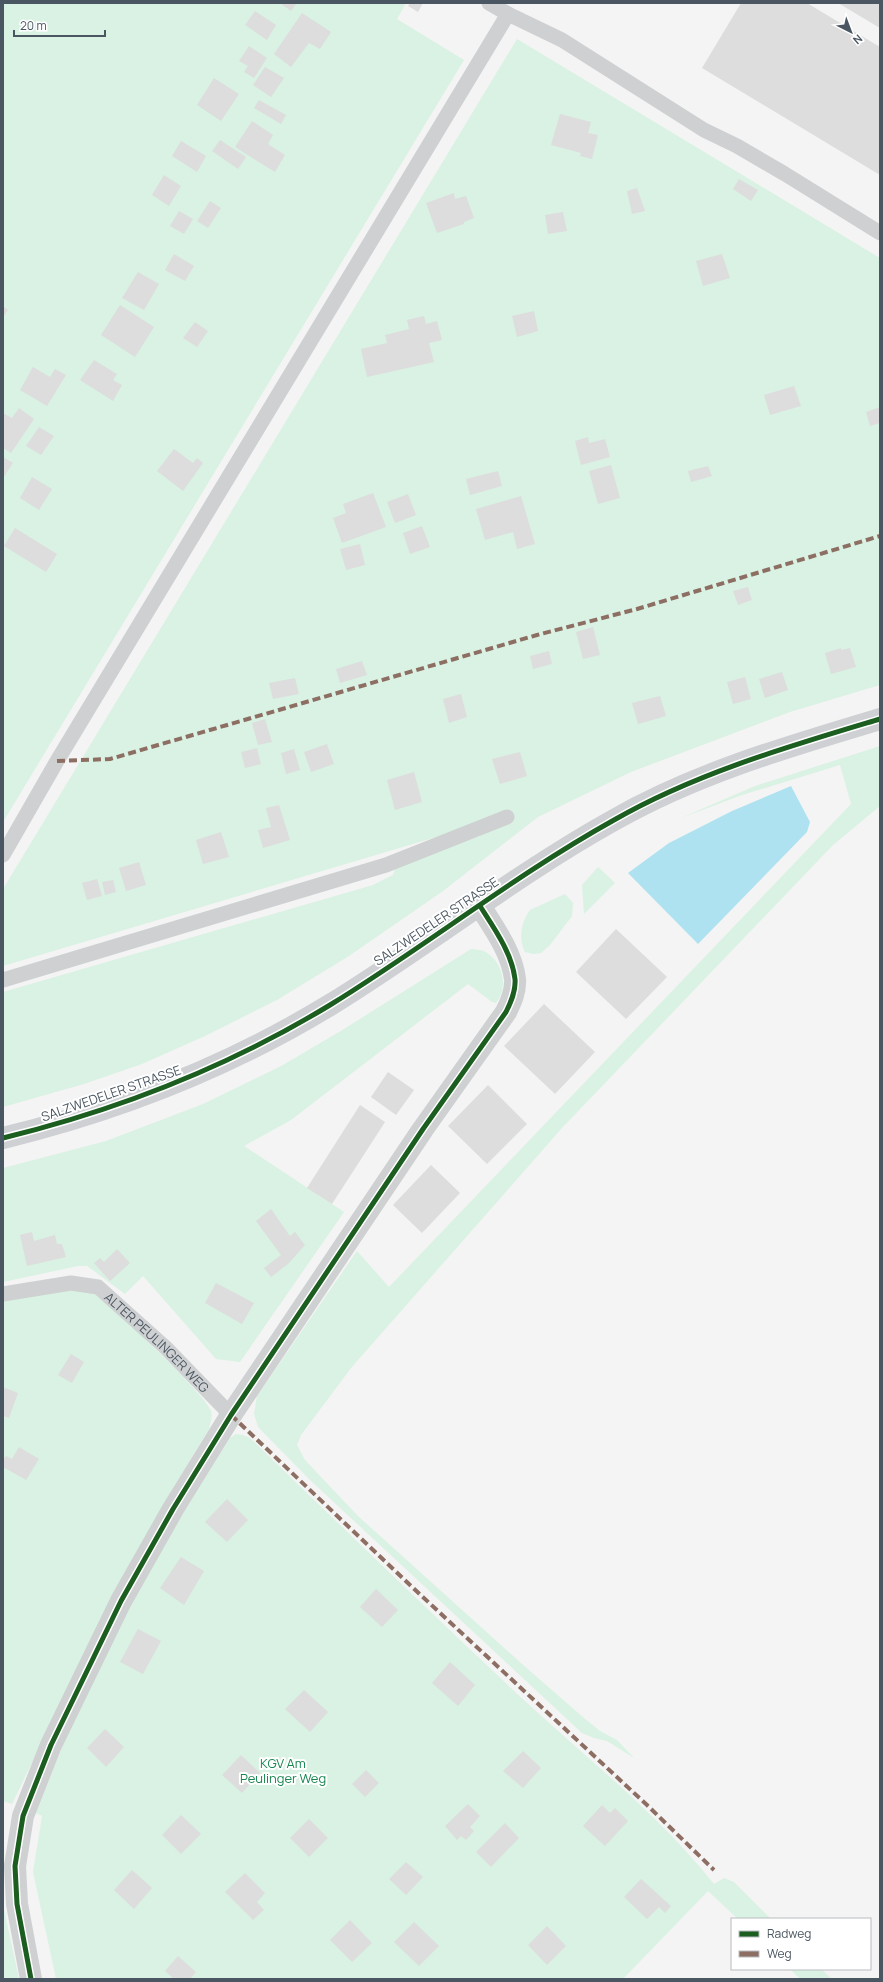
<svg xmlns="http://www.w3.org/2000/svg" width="883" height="1982" viewBox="0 0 883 1982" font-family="Manrope,sans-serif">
<rect width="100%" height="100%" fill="#f4f4f4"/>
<g fill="#d9f2e3">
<polygon points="3,3 406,3 397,19 464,60 3,822"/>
<polygon points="517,39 880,258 880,685 790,712 631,772 538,817 443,891 349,956 277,1000 205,1036 142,1064 84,1084 3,1107 3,992 373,885 393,875 396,866 480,836 485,830 470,827 3,966 3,889"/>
<polygon points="880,746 880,806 833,845 562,1128 351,1368 301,1435 297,1445 305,1460 358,1516 522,1664 584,1718 600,1731 617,1740 634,1758 607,1741 594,1738 582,1733 310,1480 258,1427 254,1414 257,1396 357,1251 389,1287 851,804 840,765 742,795 681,818 755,786"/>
<polygon points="598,867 615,883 584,914 582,885"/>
<path d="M565,894L573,903L572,916L550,945L541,953L533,954L525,952C518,939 521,922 530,910Z"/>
<path d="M471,949C475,949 480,950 484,951C503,961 509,987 496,1003L492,1002L468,984L291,1120L244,1146L344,1212L240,1362L216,1359L143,1276L125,1294L87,1266H78L3,1282V1168L106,1141L203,1104L283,1065L344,1029Z"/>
<path d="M70,1286C75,1287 83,1287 88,1290C104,1297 208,1397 211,1411C213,1417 210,1423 209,1429L169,1495L63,1698L12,1804L3,1801V1298Z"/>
<path d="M236,1434L243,1435L250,1438C342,1527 433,1615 526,1702C590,1761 660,1816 714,1884L724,1878L734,1882L771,1919H738L708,1891L623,1979H56L33,1872L42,1816L36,1813L77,1709L140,1583L230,1438Z"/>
<polygon points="3,1905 19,1979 3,1979"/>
<polygon points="790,1969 821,1969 832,1979 800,1979"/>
</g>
<polygon fill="#aee2f0" points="791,786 810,822 807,832 698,944 628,873 669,843 732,811"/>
<g fill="#ddddde">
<polygon points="280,3 297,3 291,11"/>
<polygon points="410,3 423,3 418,12 408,6"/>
<polygon points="741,3 807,3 880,47 880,175 702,68"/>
<polygon points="838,3 880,3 880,28"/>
<polygon points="255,11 276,25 267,40 245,25"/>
<polygon points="302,13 331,32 320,49 309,43 291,67 274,54"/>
<polygon points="249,46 267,58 254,78 244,72 248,66 239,61"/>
<polygon points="265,67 284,78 271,97 253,85"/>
<polygon points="214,78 239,94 221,121 197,105"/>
<polygon points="259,100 286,115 281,124 254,108"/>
<polygon points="560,114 591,122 588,133 598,135 592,159 580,156 581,153 551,145"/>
<polygon points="252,121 273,135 268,144 285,155 275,172 235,147"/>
<polygon points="220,140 246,157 238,169 212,151"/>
<polygon points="181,141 206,156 197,172 172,156"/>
<polygon points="164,175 181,186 169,206 152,195"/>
<polygon points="739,179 758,190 751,201 733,189"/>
<polygon points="637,188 645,211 632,214 627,191"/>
<polygon points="454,193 455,199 466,196 474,218 464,222 464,224 437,233 426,203"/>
<polygon points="210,201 221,208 208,228 197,221"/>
<polygon points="179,211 193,219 184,234 170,226"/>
<polygon points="563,212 567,231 548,234 545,215"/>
<polygon points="174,254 194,266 185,281 165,270"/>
<polygon points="722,254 730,278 703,286 696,261"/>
<polygon points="138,272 159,284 144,310 122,298"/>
<polygon points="120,305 154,327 135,357 101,335"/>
<polygon points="3,306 8,310 3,317"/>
<polygon points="534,311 538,331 517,337 512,316"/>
<polygon points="424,316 426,324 437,321 442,340 429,343 434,362 367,377 361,349 387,343 385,335 409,329 407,320"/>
<polygon points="195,322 208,331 197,347 183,338"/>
<polygon points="94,360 117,374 113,380 122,385 113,401 80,380"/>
<polygon points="33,367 50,377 55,369 66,375 47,406 20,390"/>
<polygon points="794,386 801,406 770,415 764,395"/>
<polygon points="880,407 880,423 870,426 866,412"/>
<polygon points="19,408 34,419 11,453 3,448 3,413 12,418"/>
<polygon points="39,427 54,436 41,455 26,446"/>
<polygon points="588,437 589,443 605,439 610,457 581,465 575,441"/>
<polygon points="174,449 193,463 197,458 203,463 183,491 157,471"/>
<polygon points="3,457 13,463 3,478"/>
<polygon points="611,465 620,498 598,504 589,471"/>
<polygon points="708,466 712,476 691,482 688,471"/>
<polygon points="498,471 502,486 470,495 466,479"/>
<polygon points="32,477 52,489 39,510 20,498"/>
<polygon points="373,493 386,527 342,543 333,518 346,513 343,504"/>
<polygon points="408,494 416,515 395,523 387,502"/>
<polygon points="521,496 535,544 517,549 513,532 485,540 476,509"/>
<polygon points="422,526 430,547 410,554 403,533"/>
<polygon points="15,528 57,554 46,572 4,546"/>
<polygon points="360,544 365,565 346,570 340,549"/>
<polygon points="748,587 752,600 738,605 733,591"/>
<polygon points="593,627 600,655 583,659 576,632"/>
<polygon points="841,648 841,650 850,648 856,667 831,674 825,653"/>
<polygon points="549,651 552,664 533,669 530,656"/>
<polygon points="362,661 367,675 340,683 336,669"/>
<polygon points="782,672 788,690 765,698 759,679"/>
<polygon points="745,677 751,699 733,704 727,682"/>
<polygon points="295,678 299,694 273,699 269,683"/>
<polygon points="461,694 467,717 449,723 443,699"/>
<polygon points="660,696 666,716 638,724 632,703"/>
<polygon points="265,719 272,742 258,745 252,723"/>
<polygon points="327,744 334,764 311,772 304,752"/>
<polygon points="257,748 261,764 245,768 241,752"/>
<polygon points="294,749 300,770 286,774 281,753"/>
<polygon points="520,752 527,776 500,784 492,759"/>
<polygon points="414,772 422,802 395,810 387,780"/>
<polygon points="279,805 290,840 263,848 258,830 271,827 266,808"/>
<polygon points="221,832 229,857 203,864 196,840"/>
<polygon points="139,862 146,885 126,891 119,868"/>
<polygon points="97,879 102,896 87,900 82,883"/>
<polygon points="113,880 116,892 105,895 102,882"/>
<polygon points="616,929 667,977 626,1019 576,972"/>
<polygon points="544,1004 595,1052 555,1094 504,1046"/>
<polygon points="388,1072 414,1090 396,1115 371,1097"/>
<polygon points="488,1085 527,1124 487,1164 448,1126"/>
<polygon points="360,1105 385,1122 332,1204 307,1188"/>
<polygon points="431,1165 460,1193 422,1233 393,1205"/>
<polygon points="271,1209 290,1236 295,1232 305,1245 288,1264 271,1277 264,1268 281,1255 256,1221"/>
<polygon points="32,1232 34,1241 55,1235 57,1244 62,1244 66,1257 27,1266 20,1235"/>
<polygon points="117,1249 130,1263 110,1281 94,1263 100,1258 104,1262"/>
<polygon points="216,1283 254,1303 242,1324 205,1303"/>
<polygon points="71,1354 84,1362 72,1383 58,1375"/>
<polygon points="3,1387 18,1393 9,1418 3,1416"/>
<polygon points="19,1447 39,1459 26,1480 3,1467 3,1460 6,1456 12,1459"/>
<polygon points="227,1499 248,1520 227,1542 205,1522"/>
<polygon points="181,1557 204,1571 184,1605 160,1588"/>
<polygon points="376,1589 398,1610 382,1627 360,1607"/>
<polygon points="138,1629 161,1641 143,1674 120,1662"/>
<polygon points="450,1662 475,1685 458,1706 432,1683"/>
<polygon points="304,1690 328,1712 310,1732 285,1709"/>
<polygon points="105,1729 124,1747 106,1767 87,1748"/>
<polygon points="523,1751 541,1768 523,1788 503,1771"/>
<polygon points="241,1755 260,1773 242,1793 222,1775"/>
<polygon points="366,1770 379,1783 365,1797 352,1784"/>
<polygon points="468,1804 480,1816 470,1827 474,1831 466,1840 461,1836 457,1840 445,1826"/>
<polygon points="602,1805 610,1813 615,1808 628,1821 605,1846 583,1826"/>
<polygon points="181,1815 201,1834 181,1854 162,1835"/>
<polygon points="309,1819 328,1838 309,1857 290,1838"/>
<polygon points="505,1823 519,1838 491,1867 476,1852"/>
<polygon points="406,1862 423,1877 406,1895 389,1879"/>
<polygon points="132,1870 152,1888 134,1909 114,1890"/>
<polygon points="245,1873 265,1893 257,1902 264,1910 253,1920 225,1892"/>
<polygon points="641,1879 671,1906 665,1913 659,1907 647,1919 624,1897"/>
<polygon points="350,1920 372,1943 352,1962 330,1940"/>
<polygon points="414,1922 439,1946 419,1966 394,1942"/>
<polygon points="547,1926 566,1946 547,1965 528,1945"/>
<polygon points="178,1956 196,1972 190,1979 174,1979 165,1971"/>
</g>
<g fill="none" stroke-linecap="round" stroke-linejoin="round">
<g stroke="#ced0d2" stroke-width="15">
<polyline points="489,3 508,14 562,40 704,130 737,146 785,174 880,233"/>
<polyline points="3,855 57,761 508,14"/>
<polyline points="3,980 386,865 507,817"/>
<path id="s1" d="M3,1294L71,1283L98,1287L165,1347L231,1415"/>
</g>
<path stroke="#ced0d2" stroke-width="22" d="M31,1979L17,1904L15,1866L23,1816L51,1745L121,1601L173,1509L231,1415L423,1129L506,1012C511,1002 516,991 515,979C512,953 494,928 480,906"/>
<path stroke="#ced0d4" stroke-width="22" d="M3,1138C118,1110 228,1067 330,1005C426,946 515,875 614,820C696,773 790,746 880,719"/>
<g stroke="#8d6e63" stroke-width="4" stroke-dasharray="8 4" stroke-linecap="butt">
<polyline points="57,761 110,759 537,635 637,609 880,536"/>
<polyline points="231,1415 411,1586 647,1805 714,1870"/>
</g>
<defs>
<g id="cycleway">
<path d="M3,1138C118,1110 228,1067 330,1005C426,946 515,875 614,820C696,773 790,746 880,719"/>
<path d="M31,1979L17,1904L15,1866L23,1816L51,1745L121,1601L173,1509L231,1415L423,1129L506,1012C511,1002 516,991 515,979C512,953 494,928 480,906"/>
</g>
</defs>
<use href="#cycleway" stroke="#fff" stroke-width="8"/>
<use href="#cycleway" stroke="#1b5e20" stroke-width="5"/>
</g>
<g text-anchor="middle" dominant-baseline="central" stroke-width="4" stroke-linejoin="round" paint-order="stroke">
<g font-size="13" fill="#4a5661" stroke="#fff">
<text transform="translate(436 921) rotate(-34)">SALZWEDELER STRASSE</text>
<text transform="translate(111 1093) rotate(-19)">SALZWEDELER STRASSE</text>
<text stroke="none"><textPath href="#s1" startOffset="177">ALTER PEULINGER WEG</textPath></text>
</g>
<g font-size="13" fill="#17864f" stroke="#fff">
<text x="283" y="1763">KGV Am<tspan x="283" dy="15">Peulinger Weg</tspan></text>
</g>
</g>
<rect width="883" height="1982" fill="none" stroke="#4a5661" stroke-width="8"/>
<rect x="731" y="1918" width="140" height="52" fill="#ffffff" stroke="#b7bbc0"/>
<rect x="739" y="1931" width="20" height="6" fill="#1b5e20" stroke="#b7bbc0"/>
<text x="767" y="1938" font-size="12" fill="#4a5661">Radweg</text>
<rect x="739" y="1951" width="20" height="6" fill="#8d6e63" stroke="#b7bbc0"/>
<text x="767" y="1958" font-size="12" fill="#4a5661">Weg</text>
<g transform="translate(851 32) rotate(138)" stroke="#ffffff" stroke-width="3" paint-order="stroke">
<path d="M0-3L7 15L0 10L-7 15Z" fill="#4a5661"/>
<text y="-6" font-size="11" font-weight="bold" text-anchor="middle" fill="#4a5661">N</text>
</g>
<path d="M14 30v6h91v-6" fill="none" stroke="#4a5661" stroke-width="2"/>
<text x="20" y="30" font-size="12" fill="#4a5661" stroke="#ffffff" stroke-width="3" paint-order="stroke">20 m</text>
</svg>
